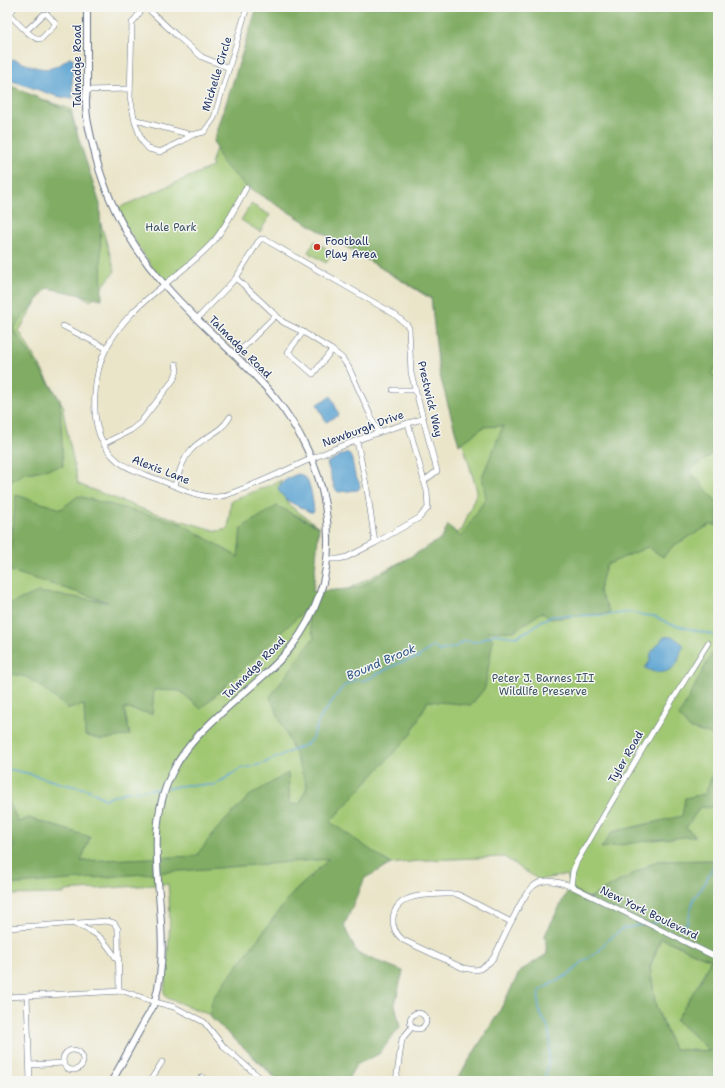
<svg xmlns="http://www.w3.org/2000/svg" width="725" height="1088" viewBox="0 0 725 1088" font-family="'Shantell Sans',sans-serif">
<rect width="100%" height="100%" fill="#f6f6f2"/>
<filter id="ink" filterUnits="userSpaceOnUse"><feTurbulence type="fractalNoise" baseFrequency=".025" numOctaves="2"/><feDisplacementMap in="SourceGraphic" scale="8" xChannelSelector="R" yChannelSelector="G"/><feConvolveMatrix kernelMatrix="1 2 1 2 8 2 1 2 1" color-interpolation-filters="sRGB"/></filter>
<filter id="wash" filterUnits="userSpaceOnUse"><feTurbulence type="fractalNoise" baseFrequency=".012" numOctaves="4" result="noise"/><feDisplacementMap in="SourceGraphic" scale="16" xChannelSelector="R" yChannelSelector="G"/><feGaussianBlur stdDeviation="0.9" result="paint"/><feColorMatrix in="noise" values="0 0 0 0 0 0 0 0 0 0 0 0 0 0 0 0 0 1.4 0 .05"/><feComposite in="paint" operator="in"/></filter>
<g filter="url(#wash)">
<rect width="100%" height="100%" fill="#eae5c9"/>
<g fill="#a0c772" stroke="#5e7b68">
<path d="M260,7H718V860L657,861L587,899L570,886L566,875L539,880L504,857L428,860L391,864L387,861L321,867L291,895L327,1081H278L210,1015L167,998L164,993C168,957 172,921 168,884L64,891V894L7,895V88L71,109L95,204L115,271L91,301L58,283L43,290L19,331L64,407L63,411L78,484L145,510L217,531L228,529L231,501L282,480L280,484L289,505L319,527L294,514L306,611L462,530L477,491L441,370L433,300L247,186L214,240L164,285L129,232L118,208L214,166L211,164Z"/>
<polygon points="251,204 270,215 260,232 241,220"/>
<polygon points="315,241 333,253 326,263 308,252"/>
<polygon points="661,938 703,957 711,959 702,978 711,1051 674,1049 656,1007 650,967"/>
</g>
<g fill="#80ac64" stroke="#4e6e61" fill-rule="evenodd">
<polygon points="257,7 718,7 718,364 711,374 718,378 718,450 689,470 718,503 718,525 710,525 673,546 663,557 648,547 606,565 599,591 610,613 550,619 542,612 514,631 487,632 493,640 485,688 471,705 428,701 411,734 330,822 391,864 365,878 344,926 357,953 403,971 395,1004 400,1027 379,1054 356,1065 347,1081 287,1081 276,1077 209,1016 213,998 291,895 329,859 7,885 7,850 15,846 7,838 7,797 18,822 29,818 90,837 81,861 196,856 216,830 249,796 288,773 290,804 300,804 307,786 295,754 270,697 314,637 305,610 201,709 180,691 154,690 152,714 124,708 130,735 102,740 85,735 84,705 68,709 39,685 26,677 7,673 7,605 38,592 108,602 7,570 7,547 11,546 16,495 61,509 78,496 180,523 238,557 241,528 277,506 319,527 313,592 358,588 442,538 448,525 461,537 486,498 482,477 503,426 484,427 459,445 439,372 431,298 247,187 222,163 214,141"/>
<polygon points="7,84 70,112 100,204 102,299 47,288 13,329 60,400 63,466 23,474 7,484"/>
<polygon points="718,642 718,737 689,728 679,716"/>
<polygon points="718,761 718,808 700,807 686,828 696,836 653,840 601,848 612,832 682,816 685,798 705,794"/>
<path d="M718,860V1081H456L499,1012L520,971L547,954L545,935L570,886L587,899L657,861ZM661,938L703,957L711,959L702,978L676,1020L710,1051L674,1049L656,1007L650,967Z"/>
</g>
<g fill="#5aa3d1" stroke="#3a6998">
<path d="M71,57L73,59V62L72,84L73,98L72,99L56,96L7,79V66L13,59C27,64 42,73 57,66C62,64 66,60 71,57Z"/>
<polygon points="331,396 339,415 326,422 317,404"/>
<path d="M347,452C353,457 353,467 355,475C357,479 360,482 360,487L358,490L338,492L335,489L327,463Z"/>
<path d="M299,474C312,478 312,499 314,511L313,512H310C299,506 282,501 278,488C282,481 291,476 299,474Z"/>
<path d="M664,637C673,636 678,639 684,646C680,651 680,656 678,661C671,674 657,675 645,668L650,661L651,653Z"/>
</g>
<g fill="none" stroke-linecap="round" stroke-linejoin="round">
<g stroke="#5aa3d1" stroke-width="1.5">
<polyline points="7,769 27,773 63,784 87,789 105,799 126,792 164,788"/>
<polyline points="168,788 187,785 215,785 240,769 262,764 307,744 312,738 318,723 322,715 342,688 347,684 357,679 362,681 368,679 399,663 419,657 433,646 439,651 455,647 464,641 476,642 495,634 516,637 531,629 541,621 553,616 607,615 631,612 641,615 654,616 670,624 718,636"/>
<polyline points="718,807 713,815 713,826 718,850"/>
<polyline points="652,923 659,922 674,926 687,924 694,898 704,885 718,856"/>
<path d="M544,1081C548,1069 553,1036 547,1025C546,1022 543,1020 542,1017C538,1010 538,1000 539,992L547,986L571,973L581,963L599,951L606,942L622,929L644,924"/>
</g>
</g>
</g>
<g filter="url(#ink)">
<g fill="none" stroke-linecap="round" stroke-linejoin="round">
<defs>
<g id="minor">
<polyline points="144,7 132,23 130,97 135,122 142,141 149,149 160,152 182,141 192,135 204,132 214,118 247,7"/>
<polyline points="146,7 176,35 202,57 229,68"/>
<path d="M9,14C15,20 33,41 41,39L54,26L55,23L47,14H44L26,31"/>
<polyline points="8,15 15,7"/>
<polyline points="87,90 130,89"/>
<polyline points="135,119 146,123 192,135"/>
<path d="M246,188C237,205 225,228 213,242C179,279 131,301 107,347C93,373 89,421 105,446C117,466 133,470 154,478C172,484 197,498 217,497C227,496 236,491 245,488C265,480 284,471 304,462C342,445 382,430 422,419"/>
<polyline points="236,278 283,322 303,332 332,350 342,358 349,368 378,432"/>
<polyline points="197,319 236,278 258,242 261,239 264,239 394,314 407,325 409,328 411,373 437,471 424,481 427,491 428,508 419,518 375,543 347,557 339,559 327,559"/>
<polyline points="63,326 106,348"/>
<polyline points="303,332 288,352 313,374 332,350"/>
<polyline points="243,348 276,315"/>
<polyline points="393,390 415,390"/>
<polyline points="408,423 424,481"/>
<polyline points="357,441 367,489 375,543"/>
<polyline points="103,444 131,430 140,423 174,379 177,371 176,364"/>
<path d="M175,485C179,473 183,458 192,449C204,436 220,434 230,417"/>
<polyline points="571,886 573,871 576,863 652,733 708,643"/>
<path d="M445,894H456L461,896L511,922L494,957L490,962L480,969L475,970L463,968L403,940C396,934 392,927 393,918C396,893 427,895 445,894Z"/>
<path d="M511,922C520,907 528,879 549,881C557,881 564,884 571,886L718,958"/>
<path d="M74,924C99,933 104,939 118,961"/>
<polyline points="7,928 107,921 114,923 118,929 119,991"/>
<polyline points="27,996 30,1081"/>
<polyline points="7,997 123,991 155,1002 174,1007 204,1022 225,1048 264,1081"/>
<circle cx="418" cy="1021" r="8"/>
<circle cx="73" cy="1060" r="10"/>
<polyline points="30,1065 63,1063"/>
<polyline points="150,1081 162,1062"/>
<polyline points="199,1081 202,1077"/>
<polyline points="396,1081 402,1039 412,1027"/>
</g>
<path id="tertiary" d="M87,7V90C83,112 91,136 96,158C108,203 132,247 163,283C197,324 241,356 275,398C299,428 319,467 325,505C334,557 324,604 292,646C275,668 251,686 230,705C209,724 187,744 174,769C135,841 177,924 155,1000C153,1009 146,1018 142,1026C132,1044 122,1063 112,1081"/>
</defs>
<use href="#minor" stroke="#636f83" stroke-width="6"/>
<use href="#tertiary" stroke="#636f83" stroke-width="8"/>
<use href="#minor" stroke="#fff" stroke-width="5"/>
<use href="#tertiary" stroke="#fff" stroke-width="6"/>
</g>
</g>
<circle fill="#c8321e" stroke="#f6f6f2" stroke-width="1.5" cx="317" cy="247" r="4"/>
<g text-anchor="middle" dominant-baseline="central" stroke-width="3" stroke-linejoin="round" paint-order="stroke">
<g font-size="11" fill="#1b2f5e" stroke="#f6f6f2">
<text transform="translate(77 66) rotate(-90)">Talmadge Road</text>
<text transform="translate(217 74) rotate(-73)">Michelle Circle</text>
<text transform="translate(240 347) rotate(45)">Talmadge Road</text>
<text transform="translate(430 399) rotate(77)">Prestwick Way</text>
<text transform="translate(363 429) rotate(-20)">Newburgh Drive</text>
<text transform="translate(161 470) rotate(21)">Alexis Lane</text>
<text transform="translate(254 668) rotate(-45)">Talmadge Road</text>
<text transform="translate(626 757) rotate(-60)">Tyler Road</text>
<text transform="translate(649 913) rotate(26)">New York Boulevard</text>
</g>
<g font-size="11" fill="#3c5563" stroke="#f6f6f2">
<text x="171" y="227">Hale Park</text>
<text x="543" y="678">Peter J. Barnes III<tspan x="543" dy="13">Wildlife Preserve</tspan></text>
</g>
<g font-size="11" fill="#1b2f5e" stroke="#f6f6f2" text-anchor="start">
<text x="325" y="241">Football<tspan x="325" dy="13">Play Area</tspan></text>
</g>
<g font-size="12" font-style="italic" fill="#315886" stroke="#f6f6f2">
<text transform="translate(381 662) rotate(-23)">Bound Brook</text>
</g>
</g>
<rect width="725" height="1088" fill="none" stroke="#f6f6f2" stroke-width="24"/>
</svg>
